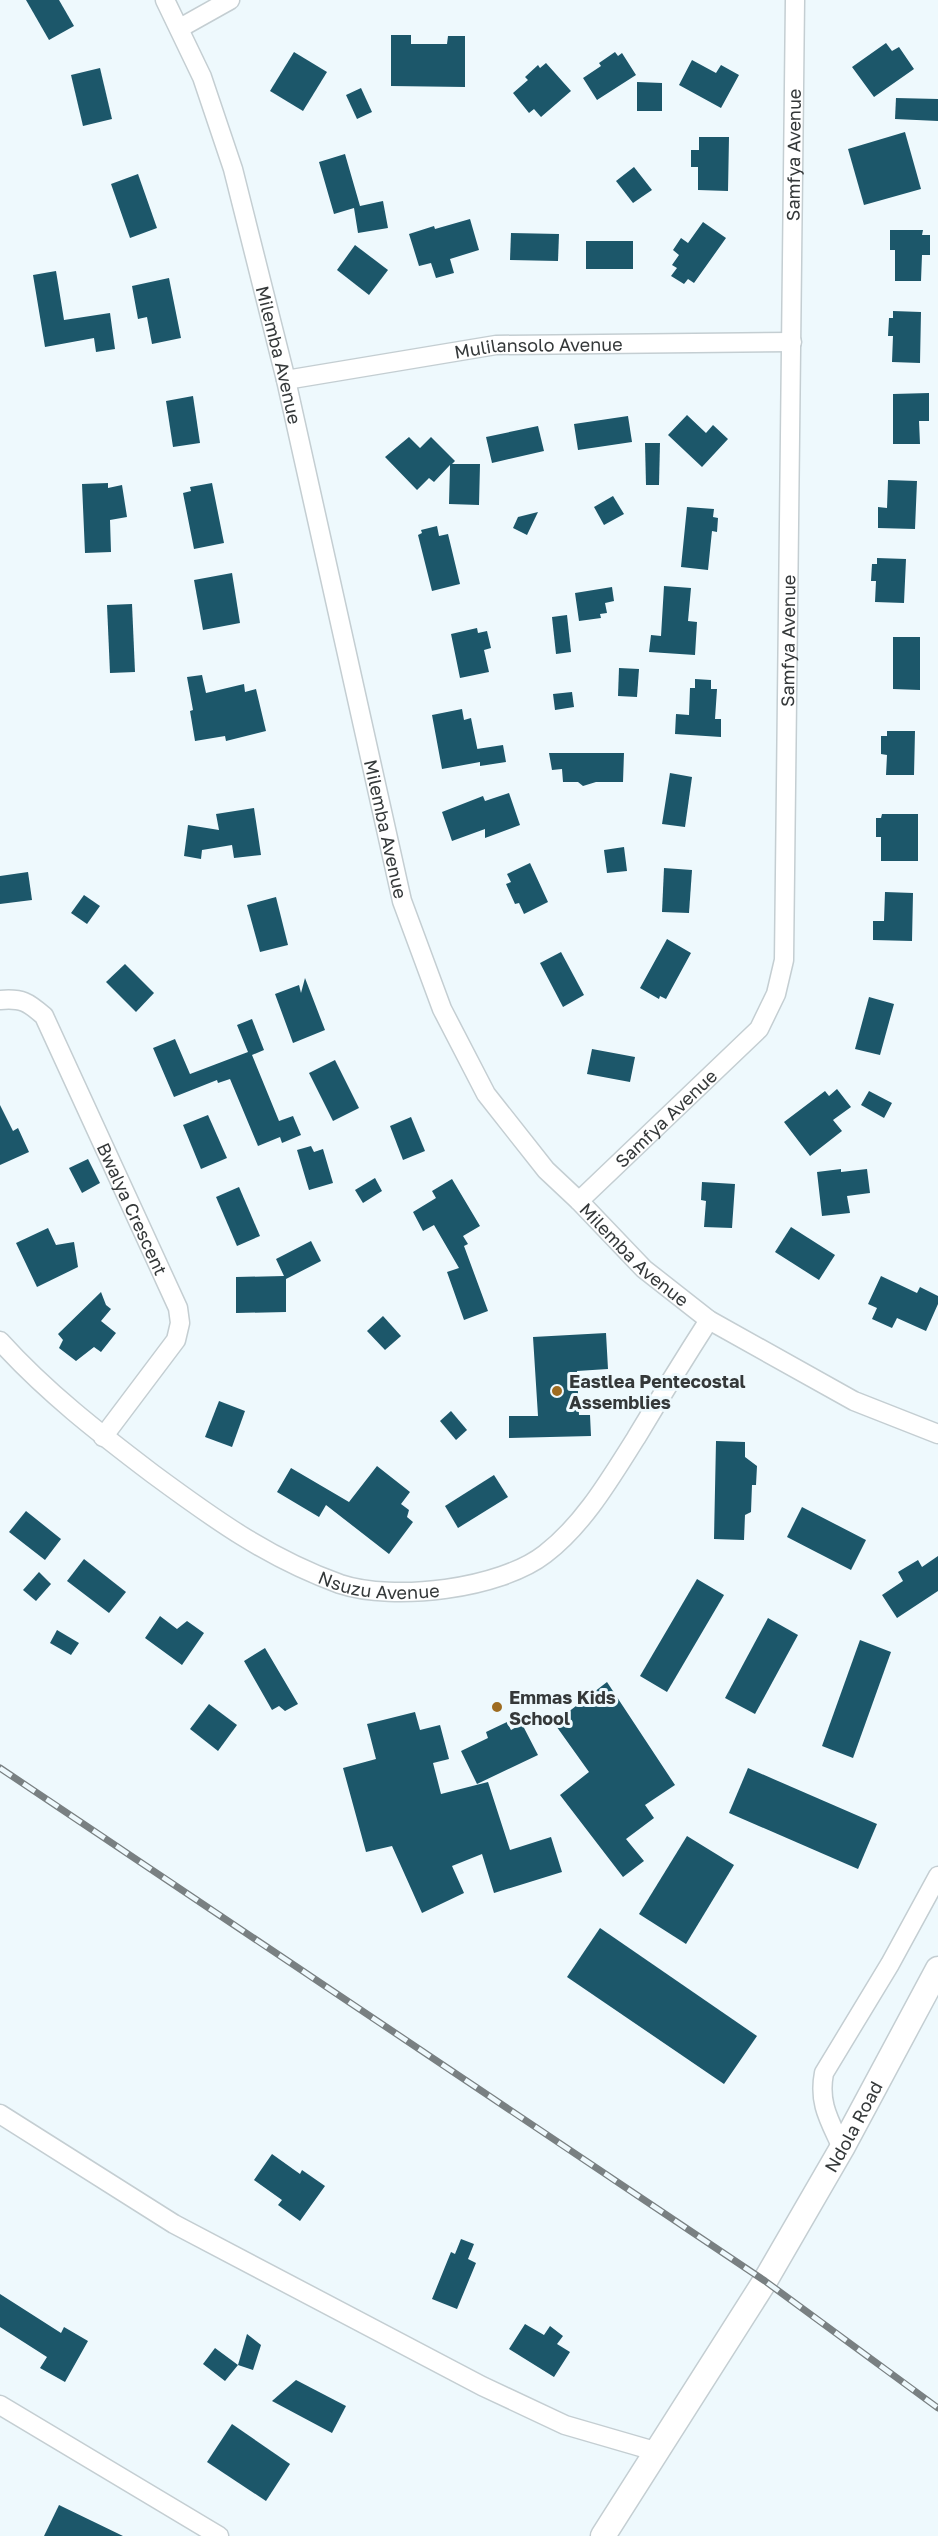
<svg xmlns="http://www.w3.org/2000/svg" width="938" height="2536" viewBox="0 0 938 2536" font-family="'Golos Text',sans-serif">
<rect width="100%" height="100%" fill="#eef9fd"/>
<g fill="#1c576a">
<polygon points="26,0 59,0 74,26 49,40"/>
<polygon points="391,35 411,35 411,44 447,44 448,36 465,36 465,87 391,86"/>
<polygon points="886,43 892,51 899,47 914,69 874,97 852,67"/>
<polygon points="294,52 327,72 303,111 270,91"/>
<polygon points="615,52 618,56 622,53 636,75 597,100 583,78 601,66 599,63"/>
<polygon points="692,60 716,73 721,65 739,75 721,108 679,85"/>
<polygon points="546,63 571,91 541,117 534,109 529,113 513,93 528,80 525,77 538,65 540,68"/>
<polygon points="100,68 112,119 83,126 71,75"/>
<polygon points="637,82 662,83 662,111 637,111"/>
<polygon points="361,88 372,112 357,119 346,95"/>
<polygon points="896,98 938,99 938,121 895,119"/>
<polygon points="905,132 921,189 864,205 848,149"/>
<polygon points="699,137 729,137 728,191 698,190 698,167 691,167 691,150 699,150"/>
<polygon points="345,154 360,206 383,201 388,228 358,233 354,208 334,214 319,162"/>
<polygon points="634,167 652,190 633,203 616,181"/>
<polygon points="138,174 157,228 130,238 111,184"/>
<polygon points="470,219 479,250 450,259 454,273 436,278 431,263 419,266 409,234 434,226 435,229"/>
<polygon points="703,222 726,238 694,283 688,279 684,284 671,276 677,268 672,265 679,255 673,250 681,238 688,243"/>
<polygon points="890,230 923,230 922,235 930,235 930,255 922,255 921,281 895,281 895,250 890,250"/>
<polygon points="511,233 559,234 558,261 510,260"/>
<rect x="586" y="241" width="47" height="28"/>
<polygon points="355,245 388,270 369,295 337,270"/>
<polygon points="56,271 64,320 110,313 115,349 96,352 94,338 45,347 33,275"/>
<polygon points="169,278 181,338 152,344 147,317 138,319 132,286"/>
<polygon points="893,311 921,312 920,363 892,362 893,336 888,336 889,318 893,318"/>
<polygon points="929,393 929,421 919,421 920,444 893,444 893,394"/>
<polygon points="193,396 200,443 173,447 166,401"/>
<polygon points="687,415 706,433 713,425 728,439 702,467 668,435"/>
<polygon points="628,416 632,442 578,450 574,424"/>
<polygon points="538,426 544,451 492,463 486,437"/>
<polygon points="409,437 420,448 431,437 455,461 452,464 480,464 479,505 449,504 450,465 434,482 429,478 417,490 385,457"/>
<polygon points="645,443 660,443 659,485 646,485"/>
<polygon points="888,480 917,481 915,529 878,528 878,507 887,508"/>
<polygon points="108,483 108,488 122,485 127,517 110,520 111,552 85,553 82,484"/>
<polygon points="212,483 224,543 194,549 183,493 191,491 190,487"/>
<polygon points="613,496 624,514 604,525 594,507"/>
<polygon points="687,507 714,509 713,517 718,518 717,532 712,531 708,570 681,567"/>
<polygon points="538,512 527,535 513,528 518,517"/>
<polygon points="437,526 439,536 448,534 460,584 432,591 418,535 422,533 421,530"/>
<polygon points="877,558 906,559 904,603 875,602 876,581 871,581 872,564 877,564"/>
<polygon points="232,573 240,623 203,630 194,580"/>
<polygon points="664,586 691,588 688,621 697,622 695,655 649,652 651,635 661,636"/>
<polygon points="612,587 614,601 605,603 607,613 600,614 601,618 579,621 575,593"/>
<polygon points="132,604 135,672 110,673 107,605"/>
<polygon points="567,615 571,652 556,654 552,617"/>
<polygon points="477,628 478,633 487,631 491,648 484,650 489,672 460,678 451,634"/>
<polygon points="893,637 920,637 920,690 893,689"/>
<polygon points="619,668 639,669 637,697 618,696"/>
<polygon points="202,675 206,693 244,684 245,692 256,689 266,731 226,741 225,736 195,741 190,711 193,710 187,677"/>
<polygon points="695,679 711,680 711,689 717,689 715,719 721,719 721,737 675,734 676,714 689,715 690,688 695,688"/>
<polygon points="572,692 574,707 555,710 553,694"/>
<polygon points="462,709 464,720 471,718 479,757 477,749 503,745 506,762 480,766 480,762 442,769 432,715"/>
<polygon points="887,731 915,731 914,775 886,775 887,755 881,754 881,736 887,736"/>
<polygon points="549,753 624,753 623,782 596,782 583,786 578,782 563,782 562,769 552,770"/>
<polygon points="670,773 692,777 685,827 662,824"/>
<polygon points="509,793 520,825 485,838 485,829 452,841 442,812 483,796 485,801"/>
<polygon points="254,808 261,855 234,858 232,845 202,850 201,859 184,856 188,825 219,830 216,814"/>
<polygon points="882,814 918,814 918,861 881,861 881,837 876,837 876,818 881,818"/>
<polygon points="624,847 627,871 607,873 604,850"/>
<polygon points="530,863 548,902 524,914 519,903 515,904 506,884 511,882 507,874"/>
<polygon points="664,868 692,870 689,913 662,912"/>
<polygon points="28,872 32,900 0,904 0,876"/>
<polygon points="885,892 913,893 912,941 873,940 873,921 884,921"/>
<polygon points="84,895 100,906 87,924 71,913"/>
<polygon points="276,897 288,945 260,952 247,905"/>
<polygon points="667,939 691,953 666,999 660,996 659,999 640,988"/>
<polygon points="561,952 584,995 563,1007 540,963"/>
<polygon points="125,964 154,993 136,1012 106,982"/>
<polygon points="305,978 325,1030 293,1043 275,994 299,985 301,993"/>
<polygon points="869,997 894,1004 880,1055 855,1049"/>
<polygon points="252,1019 264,1050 252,1055 279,1121 293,1116 301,1135 282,1143 280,1137 258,1146 230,1079 218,1083 217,1080 174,1097 153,1048 175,1039 190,1074 248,1052 237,1025"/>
<polygon points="592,1049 635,1057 630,1082 587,1074"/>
<polygon points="335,1060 359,1108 333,1121 309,1073"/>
<polygon points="837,1089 851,1107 833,1120 842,1131 810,1156 784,1122 825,1091 829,1096"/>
<polygon points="869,1091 892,1103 884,1118 861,1105"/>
<polygon points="0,1105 13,1131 18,1128 29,1152 0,1165"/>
<polygon points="208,1115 227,1158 201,1169 183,1125"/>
<polygon points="411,1117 425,1151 403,1160 390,1126"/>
<polygon points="311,1146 314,1152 323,1149 333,1183 309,1190 297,1150"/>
<polygon points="88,1159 100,1183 82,1193 69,1168"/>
<polygon points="841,1169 841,1172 867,1169 870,1193 847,1196 850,1213 822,1216 817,1172"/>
<polygon points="375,1178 382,1191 363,1203 355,1190"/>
<polygon points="452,1179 480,1226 463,1236 468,1244 464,1246 488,1311 464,1320 447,1272 459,1268 434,1225 423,1231 413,1212 436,1198 432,1191"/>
<polygon points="702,1182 735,1184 732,1228 704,1227 706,1201 701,1200"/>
<polygon points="239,1187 260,1236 237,1246 216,1197"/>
<polygon points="791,1227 835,1255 819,1280 775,1252"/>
<polygon points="48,1228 56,1245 74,1242 78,1267 37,1287 16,1243"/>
<polygon points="311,1241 321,1261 286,1279 286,1312 236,1313 236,1277 284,1276 276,1259"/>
<polygon points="881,1276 917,1293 920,1287 938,1296 938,1304 926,1331 897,1318 892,1328 872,1319 877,1308 868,1304"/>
<polygon points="101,1292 106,1305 111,1309 101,1321 116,1333 101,1352 94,1347 76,1361 59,1348 63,1340 58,1334"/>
<polygon points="383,1316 401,1336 385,1350 367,1331"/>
<polygon points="606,1333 608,1369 577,1371 579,1415 590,1415 591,1436 509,1438 509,1416 538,1416 533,1337"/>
<polygon points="219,1401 245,1411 232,1447 205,1437"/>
<polygon points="451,1411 467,1430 456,1440 440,1421"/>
<polygon points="716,1441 745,1442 745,1457 757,1466 756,1485 752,1485 751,1512 745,1515 744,1540 714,1539"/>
<polygon points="377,1466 410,1492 401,1504 409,1510 407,1517 413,1522 389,1554 326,1505 319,1517 277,1492 291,1468 349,1502"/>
<polygon points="494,1475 508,1497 458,1528 445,1506"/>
<polygon points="802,1507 866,1540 851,1570 787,1537"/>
<polygon points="26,1511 61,1539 45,1560 9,1532"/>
<polygon points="938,1556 938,1591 897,1618 882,1595 903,1581 898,1572 918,1560 922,1567"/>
<polygon points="84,1559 126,1592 109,1613 67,1581"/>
<polygon points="39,1572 51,1584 36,1601 23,1590"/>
<polygon points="697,1579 724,1595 667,1692 640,1676"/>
<polygon points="160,1616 177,1629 187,1621 204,1633 182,1665 145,1638"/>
<polygon points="768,1618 798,1635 755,1714 725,1698"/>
<polygon points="57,1630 79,1643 71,1655 50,1643"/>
<polygon points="860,1640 891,1652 853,1758 822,1746"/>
<polygon points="265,1648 298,1704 285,1711 279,1706 272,1710 244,1661"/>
<polygon points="607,1682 675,1785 645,1805 654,1818 626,1839 644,1861 623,1877 560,1795 589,1772 554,1723"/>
<polygon points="209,1704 237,1725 218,1751 190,1729"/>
<polygon points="415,1712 420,1730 440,1725 449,1759 433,1763 441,1794 488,1782 510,1850 551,1837 562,1872 494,1893 482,1854 452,1866 464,1893 422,1913 392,1846 366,1852 343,1768 376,1759 367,1724"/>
<polygon points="507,1722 511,1730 522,1724 538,1755 477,1784 461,1751 488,1738 486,1732"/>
<polygon points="748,1768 877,1824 858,1869 729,1813"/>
<polygon points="687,1836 734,1865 686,1944 639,1914"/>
<polygon points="600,1928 757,2036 724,2084 567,1977"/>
<polygon points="272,2154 300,2174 302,2170 325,2186 300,2221 278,2205 282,2200 254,2180"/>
<polygon points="461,2239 474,2244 468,2259 476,2263 457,2309 432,2299 451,2252 455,2254"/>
<polygon points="0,2294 61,2333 64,2327 88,2341 65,2382 40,2368 47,2357 0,2327"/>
<polygon points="525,2324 544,2335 550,2326 563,2336 557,2344 570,2352 554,2377 509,2349"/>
<polygon points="247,2334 261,2345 253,2370 238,2365"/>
<polygon points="215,2348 238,2365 225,2381 203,2364"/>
<polygon points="296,2380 346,2406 332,2433 272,2401"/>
<polygon points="232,2424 290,2464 266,2501 207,2462"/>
<polygon points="59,2505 123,2536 44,2536"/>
</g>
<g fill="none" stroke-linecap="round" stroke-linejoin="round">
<defs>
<g id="minor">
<path id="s1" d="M165,0L202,77L233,169L286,380L402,901L442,1009L486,1094L546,1170L579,1201L644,1269L709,1320L854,1401L938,1434"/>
<polyline points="180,28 230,0"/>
<path id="s2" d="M286,380L496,345L792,342"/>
<path id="s3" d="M0,1000C22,998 28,1002 44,1016L178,1308L180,1323L176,1340L103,1437"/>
<path id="s4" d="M579,1201L759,1029L776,994L784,960L795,0"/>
<path id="s5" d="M0,1341C46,1392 99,1433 153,1474C214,1519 268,1558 340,1584C394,1602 500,1589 545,1554C584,1524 610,1479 636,1438C660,1398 684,1359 709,1320"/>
<polyline points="0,2114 174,2224 482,2386 565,2425 658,2452"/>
<path d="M842,2148C830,2121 818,2104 824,2073L890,1964L938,1876"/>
<polyline points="0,2405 219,2536"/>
</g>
<g id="major">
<path id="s6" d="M603,2536L765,2281L842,2148L938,1969"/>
</g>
</defs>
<use href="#minor" stroke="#c4ced2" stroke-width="21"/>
<use href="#major" stroke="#c4ced2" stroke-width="27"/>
<use href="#minor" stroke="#fff" stroke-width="18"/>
<use href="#major" stroke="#fff" stroke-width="24"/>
<defs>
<polyline id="rail" points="0,1768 765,2281 938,2408"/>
</defs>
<use href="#rail" stroke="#798082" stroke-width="7"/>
<use href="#rail" stroke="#eef9fd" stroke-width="4.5" stroke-dasharray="14" stroke-linecap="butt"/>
</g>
<g fill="#9e6c21" stroke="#eef9fd" stroke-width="2">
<circle cx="557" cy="1391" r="6"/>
<circle cx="497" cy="1707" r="6"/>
</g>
<g text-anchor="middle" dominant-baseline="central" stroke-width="6" stroke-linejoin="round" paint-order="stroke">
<g font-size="18" fill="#343839" stroke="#eef9fd">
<text stroke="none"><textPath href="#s4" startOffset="1128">Samfya Avenue</textPath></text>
<text stroke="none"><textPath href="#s2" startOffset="255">Mulilansolo Avenue</textPath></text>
<text stroke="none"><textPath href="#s1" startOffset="374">Milemba Avenue</textPath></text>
<text stroke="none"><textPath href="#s4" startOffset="642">Samfya Avenue</textPath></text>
<text stroke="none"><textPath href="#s1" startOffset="860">Milemba Avenue</textPath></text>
<text stroke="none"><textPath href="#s4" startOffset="120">Samfya Avenue</textPath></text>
<text stroke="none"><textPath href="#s3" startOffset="261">Bwalya Crescent</textPath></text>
<text stroke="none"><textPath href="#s1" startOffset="1364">Milemba Avenue</textPath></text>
<text stroke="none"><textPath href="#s5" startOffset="460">Nsuzu Avenue</textPath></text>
<text stroke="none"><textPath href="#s6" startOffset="480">Ndola Road</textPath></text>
</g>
<g font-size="18" font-weight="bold" fill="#343839" stroke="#eef9fd" text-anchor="start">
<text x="569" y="1381">Eastlea Pentecostal<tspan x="569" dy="21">Assemblies</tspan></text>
<text x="509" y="1697">Emmas Kids<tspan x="509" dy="21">School</tspan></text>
</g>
</g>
</svg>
